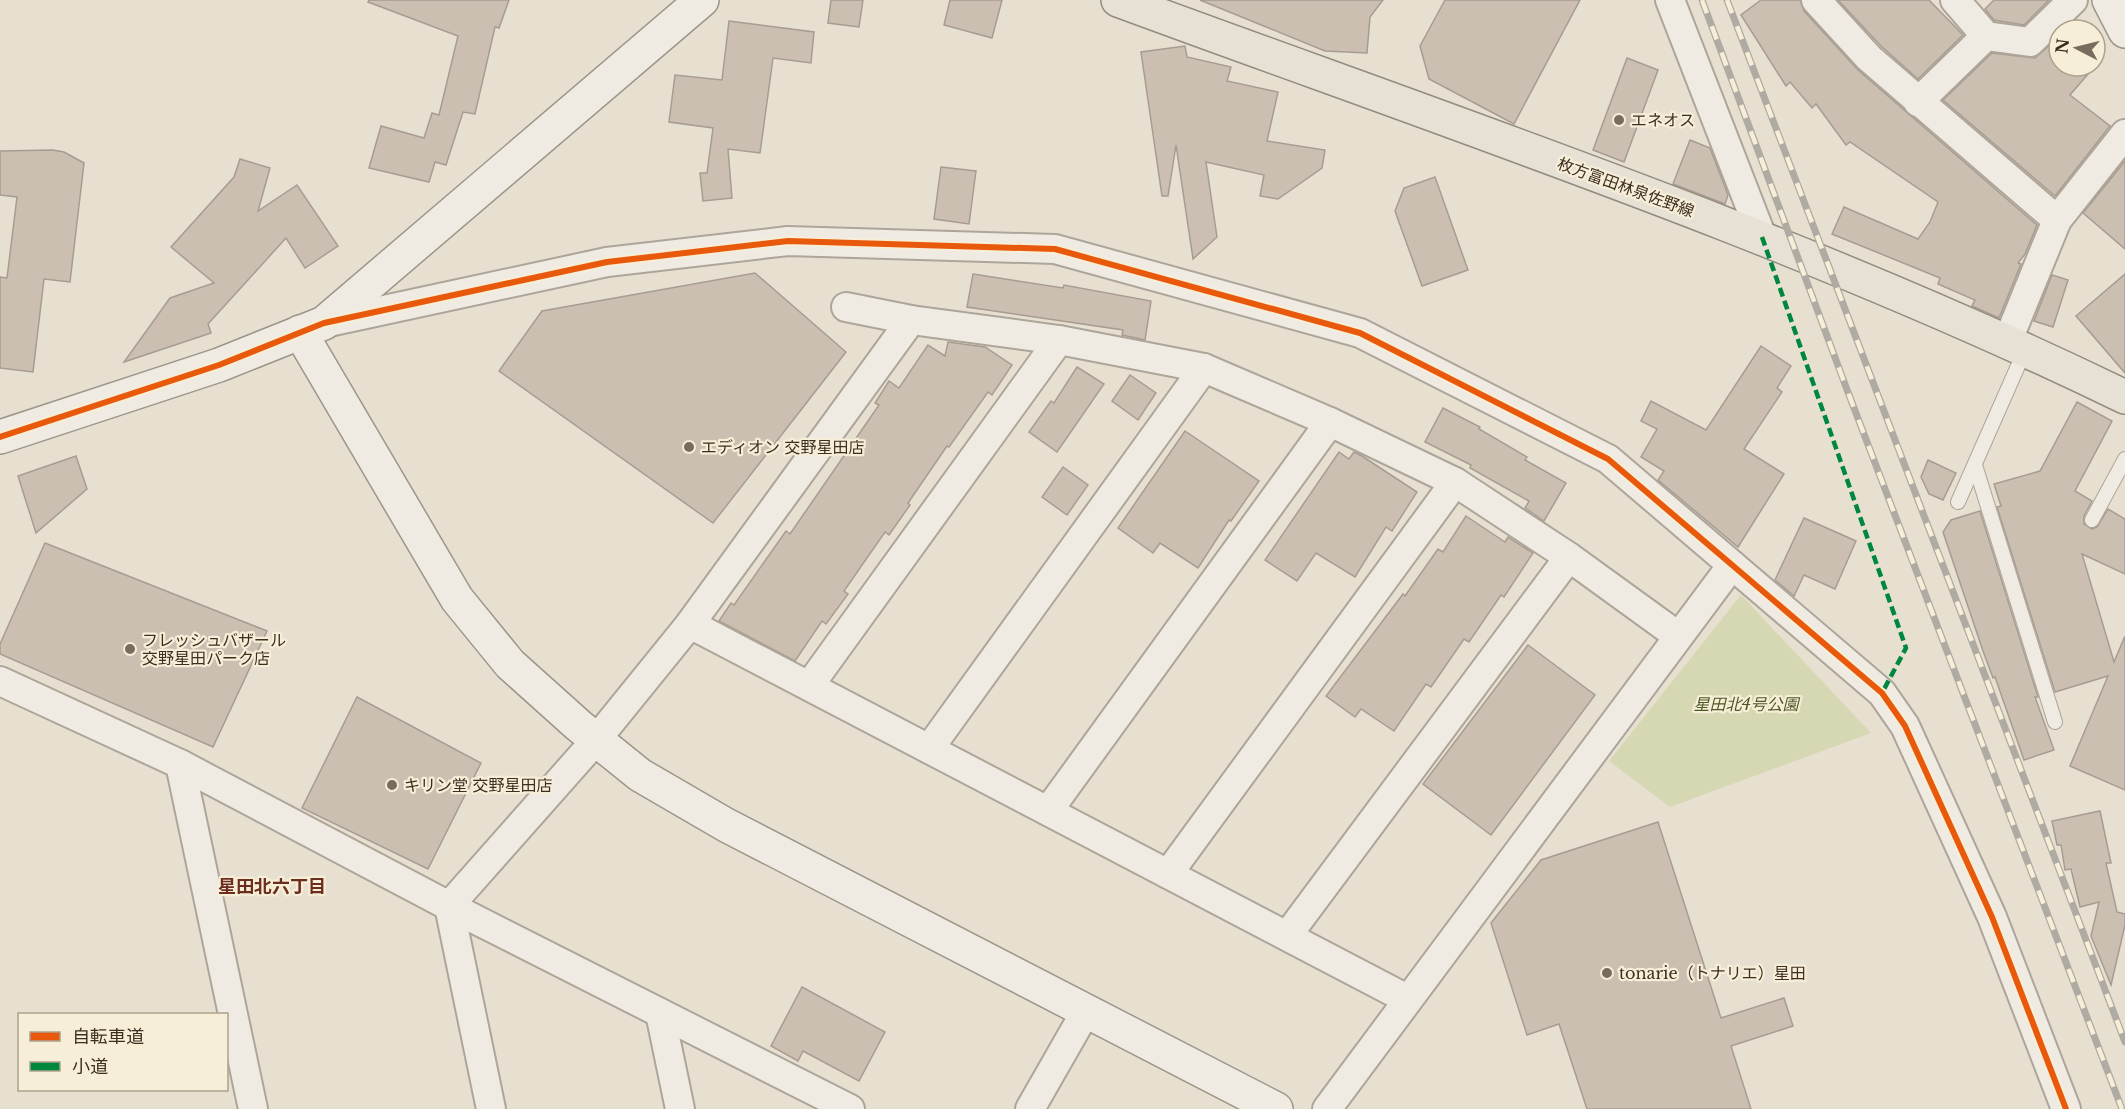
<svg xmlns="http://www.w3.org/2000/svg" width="2125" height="1109" viewBox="0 0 2125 1109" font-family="'Libre Baskerville','Noto Sans JP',serif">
<rect width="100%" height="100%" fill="#e7e0d1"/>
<polygon fill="#d6d7b3" points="1741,595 1871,733 1670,807 1609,761"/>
<g fill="#cbbfb2" stroke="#a89c90" stroke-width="1.5">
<polygon points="369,0 509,0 499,28 495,27 475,114 463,112 446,165 435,162 429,182 369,168 381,126 424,138 432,113 439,115 458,36 368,2"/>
<polygon points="831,0 863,0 859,27 828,23"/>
<polygon points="950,0 1002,0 992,38 944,25"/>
<polygon points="1200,0 1383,0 1370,17 1367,53 1325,51"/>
<polygon points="1445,0 1580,0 1514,124 1429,79 1420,46"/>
<polygon points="1761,0 1800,0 1804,11 1858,70 2037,225 2025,254 2018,263 2021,264 1999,318 1972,306 1975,300 1938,284 1940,278 1832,234 1844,207 1918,239 1930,222 1938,202 1850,142 1846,145 1816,104 1812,108 1790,82 1786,86 1741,15"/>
<polygon points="1838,0 1929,0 1963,35 1918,79 1881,46"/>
<polygon points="1994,0 2049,0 2024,25 1994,20 1985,9"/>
<polygon points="729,21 814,32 811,63 773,58 760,153 728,149 732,198 703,201 700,173 707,173 713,128 669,122 675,75 722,80"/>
<polygon points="2059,37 2059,66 2095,66 2070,95 2110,126 2055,196 1943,100 1992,53 2035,58"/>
<polygon points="1185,46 1187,57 1231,67 1227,81 1278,92 1267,141 1325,150 1322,168 1278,199 1260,196 1264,175 1206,162 1217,237 1193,259 1176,145 1168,196 1162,196 1141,52"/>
<polygon points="1627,58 1658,70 1624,162 1593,150"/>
<polygon points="1690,140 1710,148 1728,195 1725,204 1673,184"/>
<polygon points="53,150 64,152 84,163 70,282 44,279 33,372 0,368 0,277 7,278 17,197 0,195 0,151"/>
<polygon points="240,159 270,168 258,211 297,185 338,246 305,268 286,238 208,324 211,333 124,362 170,298 214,283 171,247 234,177"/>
<polygon points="2125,161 2125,249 2083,213"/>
<polygon points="941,167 976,171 969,224 934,219"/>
<polygon points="1435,177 1468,270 1422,286 1395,211 1404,188"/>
<polygon points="755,273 846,352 713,523 499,371 542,311"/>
<polygon points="973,274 1063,288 1064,285 1151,301 1145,340 1122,335 1123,330 967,307"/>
<polygon points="2125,274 2125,373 2076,316"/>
<polygon points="2052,275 2068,280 2053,327 2034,321"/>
<polygon points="948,342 985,347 1012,365 992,395 988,392 949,447 947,446 908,503 910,505 889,535 885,532 844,591 848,594 826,624 822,621 795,661 719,621 731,603 734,605 786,531 790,534 879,405 875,403 889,381 899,388 928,345 945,356"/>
<polygon points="1761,346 1791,366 1777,388 1782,392 1744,449 1784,474 1738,547 1658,480 1664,471 1641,457 1657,429 1641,421 1651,401 1706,430"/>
<polygon points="1077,367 1104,384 1057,452 1029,432 1051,401 1054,403"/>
<polygon points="1130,375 1156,393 1138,420 1112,401"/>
<polygon points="2077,402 2112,421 2075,491 2092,501 2084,516 2084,524 2092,529 2097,527 2108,509 2125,519 2125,574 2082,554 2114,662 2125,636 2125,790 2070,766 2108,676 2055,692 1997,507 2001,506 1994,484 2040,471"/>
<polygon points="1443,408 1480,427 1479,429 1527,457 1525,460 1566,483 1544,521 1525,508 1529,501 1470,468 1471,465 1425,442"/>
<polygon points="1185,431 1259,481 1231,521 1229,520 1198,568 1160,543 1153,553 1118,528"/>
<polygon points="1339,452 1349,459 1354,452 1362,456 1417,492 1392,531 1386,527 1355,577 1316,553 1297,581 1265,560"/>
<polygon points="76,456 87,489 36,533 18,476"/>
<polygon points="1928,460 1956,473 1943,500 1929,494 1921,477"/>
<polygon points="1063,467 1088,485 1067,515 1042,497"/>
<polygon points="1980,511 2038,697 2035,697 2054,750 2024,760 1995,677 1993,678 1983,651 1943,532 1951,520"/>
<polygon points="1466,516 1505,542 1508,537 1533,553 1504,597 1501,595 1469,642 1464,639 1431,687 1426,684 1394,731 1361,709 1355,717 1326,696 1403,594 1405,596 1438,549 1443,552"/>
<polygon points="1804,518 1856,541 1835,589 1804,575 1794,596 1775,580"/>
<polygon points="45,543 267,631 213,747 0,654 0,644"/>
<polygon points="1528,645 1595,695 1491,835 1423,784"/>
<polygon points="357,697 481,763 428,869 302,808"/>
<polygon points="2100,811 2111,863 2106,863 2117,912 2125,914 2125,925 2111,985 2091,936 2099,902 2080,907 2071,869 2065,870 2061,845 2057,845 2052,821"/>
<polygon points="1658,822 1721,1018 1784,998 1793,1026 1731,1046 1751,1109 1587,1109 1559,1024 1527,1035 1491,923 1541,860"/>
<polygon points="802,987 885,1032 859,1081 803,1051 798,1061 771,1046"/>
</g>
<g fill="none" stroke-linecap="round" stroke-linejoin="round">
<defs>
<g id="lane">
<polyline points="1975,465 2055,722"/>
<polyline points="1958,502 2025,350"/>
<polyline points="2092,520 2125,459"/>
</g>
<g id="street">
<polyline points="1670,0 1762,237"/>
<polyline points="1816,0 1869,58 2057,220"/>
<polyline points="1955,0 1986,36"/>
<polyline points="1918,102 1986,36 2030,42 2073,0"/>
<polyline points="846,307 911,320 1059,340 1204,368 1330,422 1455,482 1569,557 1678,636"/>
<polyline points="324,323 607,262 788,241 1055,249 1360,333 1608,459 1882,693 1905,726 1992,917 2066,1109"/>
<polyline points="2008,340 2057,220 2125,134"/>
<polyline points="690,624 1407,999"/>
<polyline points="0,681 180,764 449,906 850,1109"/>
<polyline points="809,686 1059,340"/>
<polyline points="929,749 1204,368"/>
<polyline points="180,764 253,1109"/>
<polyline points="1048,811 1330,422"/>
<polyline points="1168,874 1455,482"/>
<polyline points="1287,936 1569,557"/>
<polyline points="660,1013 680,1109"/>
<polyline points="491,1109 449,906 596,740 690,624 911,320"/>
<polyline points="1030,1109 1086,1011"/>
<polyline points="1327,1109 1732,565"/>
</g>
<g id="secondary">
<polyline points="2109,0 2125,31"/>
<polyline points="300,332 457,599 510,664 578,725 640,775 726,825 1276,1109"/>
<polyline points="0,437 219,365 324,323 702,0"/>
</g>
<path id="primary" d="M1118,0C1457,125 1800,239 2125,397"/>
</defs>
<use href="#lane" stroke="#ada599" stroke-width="16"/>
<use href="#street" stroke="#ada599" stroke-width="32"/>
<use href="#secondary" stroke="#9c958a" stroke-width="36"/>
<use href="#primary" stroke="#928b80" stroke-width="36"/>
<use href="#lane" stroke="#efebe3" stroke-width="14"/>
<use href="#street" stroke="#efebe3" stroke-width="28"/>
<use href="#secondary" stroke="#efebe3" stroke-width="33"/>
<use href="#primary" stroke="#e6e1d4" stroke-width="33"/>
<defs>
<g id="rail">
<polyline points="1702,0 1846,387 2122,1109"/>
<polyline points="1727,0 2125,1042"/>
</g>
</defs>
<use href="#rail" stroke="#afaaa2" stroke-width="7"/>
<use href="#rail" stroke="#f7eed8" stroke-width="4.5" stroke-dasharray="14" stroke-linecap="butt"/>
<polyline stroke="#00873e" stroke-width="4.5" stroke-dasharray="9 4.5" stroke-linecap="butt" points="1762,237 1906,648 1882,693"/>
<defs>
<polyline id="cycleway" points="0,437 219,365 324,323 607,262 788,241 1055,249 1360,333 1608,459 1882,693 1905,726 1992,917 2066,1109"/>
</defs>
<use href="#cycleway" stroke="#f7eed8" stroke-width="10"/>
<use href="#cycleway" stroke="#e8590c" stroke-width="6"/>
</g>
<g fill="#786c5e" stroke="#f7eed8" stroke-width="2">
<circle cx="1619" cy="120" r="6"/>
<circle cx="689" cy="447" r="6"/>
<circle cx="130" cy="649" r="6"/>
<circle cx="392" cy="785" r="6"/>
<circle cx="1607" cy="973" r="6"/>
</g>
<g text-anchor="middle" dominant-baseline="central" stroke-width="4.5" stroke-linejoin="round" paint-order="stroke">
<g font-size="16" fill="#3d2e20" stroke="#f7eed8" text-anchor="start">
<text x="1631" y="120">エネオス</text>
<text x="701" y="447">エディオン 交野星田店</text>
<text x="142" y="640">フレッシュバザール<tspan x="142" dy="18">交野星田パーク店</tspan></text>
<text x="404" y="785">キリン堂 交野星田店</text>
<text x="1619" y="973">tonarie（トナリエ）星田</text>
</g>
<g font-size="16" fill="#3d2e20" stroke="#f7eed8">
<text transform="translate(1626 187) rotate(20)">枚方富田林泉佐野線</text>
</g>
<g font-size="16" font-style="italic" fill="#4d5a26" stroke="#f7eed8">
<text x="1746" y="704">星田北4号公園</text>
</g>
<g font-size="18" font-weight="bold" fill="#6b2e1e" stroke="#f7eed8">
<text x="272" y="887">星田北六丁目</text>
</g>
</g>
<rect x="18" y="1013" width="210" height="78" fill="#f7eed8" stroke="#ada18e" stroke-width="1.5"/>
<rect x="30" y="1032" width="30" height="9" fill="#e8590c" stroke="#ada18e" stroke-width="1.5"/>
<text x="72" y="1043" font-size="18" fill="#3d2e20">自転車道</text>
<rect x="30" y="1062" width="30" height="9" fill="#00873e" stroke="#ada18e" stroke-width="1.5"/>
<text x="72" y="1073" font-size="18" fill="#3d2e20">小道</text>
<g transform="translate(2077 48) rotate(277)"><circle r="28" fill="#f7eed8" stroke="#ada18e" stroke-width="1.5"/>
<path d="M0-4.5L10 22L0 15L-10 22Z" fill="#786c5e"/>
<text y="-9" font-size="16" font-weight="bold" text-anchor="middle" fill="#3d2e20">N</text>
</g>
</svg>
